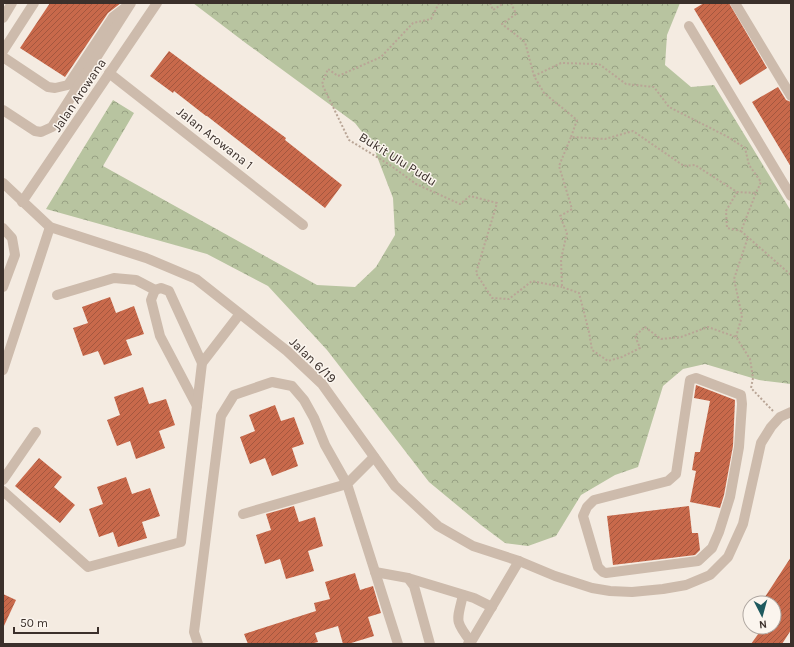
<svg xmlns="http://www.w3.org/2000/svg" width="794" height="647" viewBox="0 0 794 647" font-family="Karla,sans-serif">
<defs>
<pattern id="forest-crowns" width="20" height="18" patternUnits="userSpaceOnUse"><rect width="20" height="18" fill="#b8c4a0"/><path d="M2 6a3 3 0 1 1 6 0M12 15a3 3 0 1 1 6 0" fill="none" stroke="#97a083"/></pattern>
<pattern id="building-hatch" width="6" height="6" patternUnits="userSpaceOnUse"><rect width="6" height="6" fill="#c8694b"/><path d="M-1 1l2-2M0 6l6-6M5 7l2-2" fill="none" stroke="#a4573f"/></pattern>
</defs>
<rect width="100%" height="100%" fill="#f4ebe1"/>
<polygon fill="url(#forest-crowns)" points="193,3 680,3 667,35 665,65 691,87 714,85 791,211 791,384 759,380 705,364 683,369 663,386 638,467 615,475 581,495 556,536 528,546 505,543 481,525 429,482 327,350 268,286 207,254 46,209 113,100 134,113 103,166 317,285 355,287 376,267 395,235 393,198 373,146 355,123 247,44"/>
<g fill="url(#building-hatch)">
<polygon points="50,3 121,3 108,13 65,77 20,48"/>
<polygon points="704,3 729,3 767,68 740,85 694,9"/>
<polygon points="169,51 286,138 285,140 342,185 325,208 207,116 206,116 174,91 173,93 150,76"/>
<polygon points="778,87 786,100 791,102 791,167 752,102"/>
<polygon points="110,297 116,313 134,306 144,334 126,340 132,355 104,365 98,351 83,356 73,328 88,323 82,307"/>
<polygon points="696,385 735,400 733,446 724,495 720,508 690,502 696,471 692,470 695,452 700,452 710,401 694,398"/>
<polygon points="143,387 149,404 166,399 175,425 159,431 165,448 136,459 130,441 117,446 107,420 120,415 114,397"/>
<polygon points="275,405 281,421 294,417 304,444 292,448 298,466 272,476 265,458 250,464 240,437 255,431 249,415"/>
<polygon points="39,458 62,477 54,487 75,505 60,523 15,486"/>
<polygon points="126,477 132,494 150,488 160,516 142,522 147,538 118,547 113,532 99,537 89,509 103,504 97,487"/>
<polygon points="294,506 299,522 315,517 323,546 308,551 314,571 286,579 280,559 265,564 256,535 271,530 266,514"/>
<polygon points="689,506 692,533 698,533 700,550 695,555 613,565 607,516"/>
<polygon points="791,557 791,630 782,644 751,644 761,630 767,634 772,627 774,627 774,603 761,603"/>
<polygon points="355,573 360,590 373,586 381,613 368,617 374,636 348,644 343,644 338,626 315,633 318,642 310,644 248,644 244,634 316,611 314,603 330,599 325,582"/>
<polygon points="3,594 16,600 3,628"/>
</g>
<g fill="none" stroke-linecap="round" stroke-linejoin="round">
<g stroke="#b9a596" stroke-width="2" stroke-dasharray="2 2" stroke-linecap="butt">
<polyline points="439,3 431,19 413,23 381,57 338,76 328,69 322,84 349,140 390,165 416,184 460,204 470,196 497,203 476,273 492,298 509,299 532,281 562,287"/>
<polyline points="490,3 493,10 504,3"/>
<polyline points="511,3 516,14 502,24 525,42 534,76 544,93 577,120 571,137"/>
<polyline points="534,76 561,63 599,64 626,84 654,87 669,107 728,137 745,148 749,165 761,182 756,193"/>
<polyline points="737,192 726,211 727,228 741,231"/>
<polyline points="736,337 742,316 734,279 748,237"/>
<polyline points="773,411 751,388 753,378 750,359 736,337 708,327 681,337 661,339 645,327 635,336 640,348 622,357 608,361 592,350 589,332 579,293 562,287 561,259 567,233 560,216 572,209 559,166 571,137 605,139 633,131 684,166 695,165 737,192 756,193 741,231 791,275"/>
</g>
<g stroke="#cdbbac" stroke-width="10">
<polyline points="735,3 791,96"/>
<polyline points="3,18 12,3"/>
<polyline points="689,26 791,196"/>
<polyline points="3,51 34,3"/>
<polyline points="3,57 48,87 55,88 68,85 113,17 126,7"/>
<polyline points="109,73 303,225"/>
<polyline points="3,110 35,131 41,132 52,127 131,3"/>
<polyline points="3,183 50,227 146,258 196,279 287,351 322,384 395,486 438,526 473,546 519,561 555,576 592,588 610,591 632,592 663,589 686,585 710,575 728,557 743,524 761,443 771,427 780,417 791,412"/>
<polyline points="22,202 157,3"/>
<polyline points="3,228 12,238 15,255 3,287"/>
<polyline points="155,290 151,300 160,336 197,406"/>
<polyline points="57,295 114,278 136,280 155,290 161,288 169,291 202,363"/>
<polyline points="3,370 50,227"/>
<polygon points="696,378 741,395 742,404 739,447 730,497 719,532 712,548 698,561 606,573 603,572 598,567 583,516 587,507 594,500 668,481 676,474 690,380"/>
<polyline points="374,457 347,484 398,644"/>
<polyline points="3,480 36,432"/>
<polyline points="3,491 88,567 181,542 202,363 239,315"/>
<polyline points="375,572 408,578 414,586 430,644"/>
<polyline points="408,578 474,598 492,607"/>
<path d="M463,595C457,621 454,620 471,642"/>
<polyline points="198,644 194,632 221,416 234,395 272,382 292,386 304,400 314,418 325,445 347,484 243,514"/>
<polyline points="468,644 471,642 519,561"/>
</g>
</g>
<g text-anchor="middle" dominant-baseline="central" stroke-width="3" stroke-linejoin="round" paint-order="stroke">
<g font-size="13" fill="#3b302b" stroke="#fbf5ee">
<text transform="translate(79 95) rotate(-56)">Jalan Arowana</text>
<text transform="translate(215 138) rotate(38)">Jalan Arowana 1</text>
<text transform="translate(398 159) rotate(32)">Bukit Ulu Pudu</text>
<text transform="translate(313 360) rotate(44)">Jalan 6/19</text>
</g>
</g>
<rect width="794" height="647" fill="none" stroke="#3b302b" stroke-width="8"/>
<g transform="translate(762 615) rotate(174)"><circle r="19" fill="#fbf5ee" stroke="#aea6a0"/>
<path d="M0-3L7 15L0 10L-7 15Z" fill="#1f5a5e"/>
<text y="-6" font-size="11" font-weight="bold" text-anchor="middle" fill="#3b302b">N</text>
</g>
<path d="M14 627v6h84v-6" fill="none" stroke="#3b302b" stroke-width="2"/>
<text x="20" y="627" font-size="12" fill="#3b302b" stroke="#fbf5ee" stroke-width="3" paint-order="stroke">50 m</text>
</svg>
